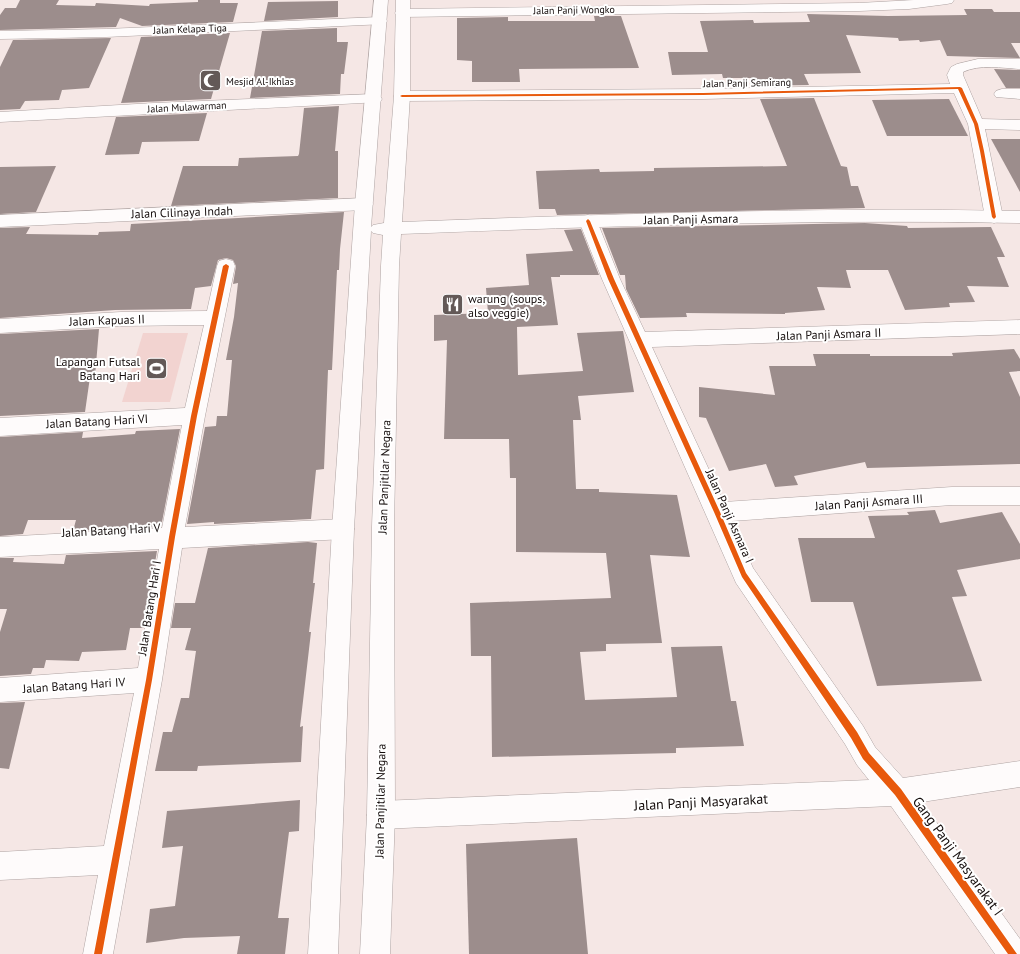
<svg xmlns="http://www.w3.org/2000/svg" width="1020" height="954" viewBox="0 0 1020 954" font-family="'PT Sans',sans-serif">
<rect width="100%" height="100%" fill="#f5e7e5"/>
<polygon fill="#f2d3d0" points="143,333 188,333 170,402 122,402"/>
<g fill="#9c8d8c">
<polygon points="20,0 59,0 56,5 95,6 96,3 149,6 150,4 198,2 198,0 220,0 220,3 238,3 233,22 142,26 120,18 116,27 0,30 0,15 5,8 16,8"/>
<polygon points="338,1 338,17 264,21 268,2"/>
<polygon points="964,9 992,9 994,12 1020,12 1020,43 1011,43 1020,58 947,56 940,40 920,42 919,40 899,41 898,38 846,35 861,73 804,74 809,85 754,86 751,78 723,78 722,74 672,75 668,52 708,52 700,21 753,20 754,23 810,22 807,14 888,16 967,15"/>
<polygon points="594,16 621,16 639,68 519,69 520,82 472,82 472,61 457,60 457,18 508,17 508,21 595,21"/>
<polygon points="337,28 337,42 348,42 344,74 341,74 340,94 250,98 262,31"/>
<polygon points="230,33 211,99 121,103 141,37"/>
<polygon points="111,38 89,88 62,90 59,100 25,101 20,109 0,110 0,67 13,40"/>
<polygon points="994,69 1020,70 1020,88 1006,88"/>
<polygon points="814,98 841,166 847,167 851,186 858,186 865,208 557,215 555,209 539,209 536,171 599,169 600,172 654,171 654,168 787,166 760,99"/>
<polygon points="949,99 968,136 887,136 872,100"/>
<polygon points="339,106 335,151 338,151 338,198 171,206 183,166 238,166 239,158 298,156 299,154 304,108"/>
<polygon points="207,113 199,141 142,142 139,154 105,155 116,117"/>
<polygon points="991,139 1020,139 1020,192"/>
<polygon points="56,166 36,212 0,214 0,167"/>
<polygon points="344,212 340,249 339,270 337,270 332,370 328,370 324,469 316,470 311,519 214,524 214,522 187,524 205,427 216,426 217,416 227,416 232,360 226,360 234,317 238,283 233,284 236,266 233,260 226,258 218,260 211,286 195,288 191,309 115,310 0,318 0,228 30,227 26,234 98,235 99,232 130,231 131,224"/>
<polygon points="865,223 907,226 908,228 991,227 1005,257 997,257 1009,287 967,286 975,302 949,303 950,307 905,310 888,270 846,270 851,288 817,287 825,310 785,313 785,314 686,313 687,317 640,318 626,289 625,275 620,275 602,228"/>
<polygon points="581,229 599,275 560,275 560,277 551,277 558,325 517,327 518,375 583,371 577,333 623,331 634,392 578,396 581,420 573,420 576,489 599,489 599,492 677,495 690,557 650,555 662,643 606,644 606,651 580,652 585,700 677,697 671,647 722,646 731,701 736,701 744,746 676,748 676,753 492,757 491,656 471,656 470,603 611,598 606,553 516,552 516,478 510,478 509,439 444,439 447,340 434,341 434,315 488,313 486,288 529,285 526,254 573,251 564,230"/>
<polygon points="99,329 95,376 90,377 85,412 0,416 0,334"/>
<polygon points="1014,349 1020,359 1020,371 1009,372 1020,397 1020,464 867,468 865,462 794,476 798,485 775,487 766,464 729,471 706,418 699,417 699,387 775,395 769,366 816,366 813,354 870,354 870,356 953,356 952,353"/>
<polygon points="180,429 161,527 73,531 76,520 28,520 23,534 0,536 0,437 83,432 82,438 135,434 136,431"/>
<polygon points="935,510 940,523 1002,512 1020,544 1020,559 957,570 967,596 952,597 982,681 877,686 853,602 811,602 798,538 875,538 868,516 909,515 907,512"/>
<polygon points="308,542 317,543 313,583 315,583 309,632 311,632 300,727 303,726 301,762 198,766 197,771 155,771 163,732 172,732 181,698 189,698 196,651 185,650 191,628 171,628 175,603 195,603 208,548"/>
<polygon points="157,551 144,628 130,628 126,650 82,652 79,661 46,660 44,668 33,668 31,674 0,676 0,632 7,609 0,609 0,558 14,558 13,562 64,564 66,555"/>
<polygon points="25,702 9,769 0,768 0,703"/>
<polygon points="300,800 299,831 289,832 278,918 289,918 285,954 237,954 240,936 184,938 146,943 150,909 175,906 183,846 162,848 167,811"/>
<polygon points="577,838 588,954 469,954 466,844"/>
</g>
<g fill="none" stroke-linecap="round" stroke-linejoin="round">
<defs>
<g id="street">
<polygon points="914,0 954,0 952,3 947,4 909,9 859,11 402,17 397,16 395,13 397,10 402,9 859,3"/>
<polygon points="380,17 385,18 387,21 385,24 106,37 0,39 0,31 106,29"/>
<path d="M978,59H1020V69C1002,68 980,64 963,72V75L982,119L1020,120V130L985,129L1003,217L1000,221L994,223L988,221L985,217L968,124L954,93L703,99L402,101L396,99L394,96L396,93L402,91L703,89L950,84L947,75L951,67L957,64Z"/>
<polygon points="1002,89 1020,89 1020,99 996,97 994,94 996,91"/>
<polygon points="374,94 380,96 382,99 380,102 0,122 0,112 154,103"/>
<polygon points="364,198 370,200 373,204 370,208 364,210 0,227 0,215"/>
<polygon points="588,215 594,217 597,221 620,279 645,332 1020,320 1020,334 652,347 724,502 952,487 1020,487 1020,505 952,505 732,521 753,568 863,726 875,747 903,778 1020,761 1020,787 922,802 1020,939 1020,954 995,954 891,806 381,829 371,825 367,815 371,805 381,801 869,780 857,765 845,744 736,583 602,279 579,221 582,217"/>
<polygon points="226,259 233,261 235,266 205,416 185,527 343,519 351,522 354,529 351,536 343,539 182,548 162,680 113,954 83,954 98,875 0,880 0,852 104,846 134,693 0,702 0,678 138,668 159,549 0,557 0,537 162,528 182,425 0,436 0,418 185,408 204,325 121,326 0,333 0,319 121,312 207,311 217,266 219,261"/>
</g>
<path id="secondary" d="M374,0H388L371,227L373,225L384,223L394,96L396,0H410V96L402,222C608,214 814,207 1020,211V223C814,219 607,226 401,234L399,266L394,527L395,815L390,954H360L367,815L372,527L381,266L383,235L373,233L371,231L354,529L338,954H308L332,529L355,204Z"/>
</defs>
<use href="#street" stroke="#aea3a2" stroke-width="1"/>
<use href="#secondary" stroke="#aea3a2" stroke-width="1"/>
<use href="#street" fill="#fefbfb" fill-rule="evenodd"/>
<use href="#secondary" fill="#fefbfb" fill-rule="evenodd"/>
<defs>
<g id="cycleway">
<polygon points="960,87 962,88 978,124 984,151 996,217 994,219 992,217 980,151 974,124 958,89 703,95 402,97 400,96 402,95 703,93"/>
<polygon points="588,219 590,221 614,279 720,512 746,573 857,732 869,753 901,789 1017,954 1008,954 895,795 863,759 851,738 742,577 714,512 608,279 586,221"/>
<polygon points="226,264 229,266 197,416 175,537 152,680 102,954 94,954 146,680 169,537 191,416 223,266"/>
</g>
</defs>
<use href="#cycleway" stroke="#fff" stroke-width="2"/>
<use href="#cycleway" fill="#e8590c" fill-rule="evenodd"/>
</g>
<defs>
<symbol id="mosque-square" viewBox="-11 -11 22 22"><rect x="-9" y="-9" width="18" height="18" rx="4" fill="#635957" stroke="#fff"/><path d="M3.5-4.9A6 6 0 1 0 3.5 4.9A5 5 0 1 1 3.5-4.9Z" fill="#fff"/></symbol>
<symbol id="restaurant-square" viewBox="-11 -11 22 22"><rect x="-9" y="-9" width="18" height="18" rx="4" fill="#635957" stroke="#fff"/><path d="M-5-6h1v4h1v-4h1v4h1v-4h1v5L-1.5 .5V6h-2V.5L-5-1ZM5-6V6H3V1.5H1.5Q1.5-4 5-6Z" fill="#fff"/></symbol>
<symbol id="stadium-square" viewBox="-11 -11 22 22"><rect x="-9" y="-9" width="18" height="18" rx="4" fill="#635957" stroke="#fff"/><path d="M0-5a6.5 5 0 1 0 0 10a6.5 5 0 1 0 0-10ZM-3.5-1.8h7v3.6h-7Z" fill="#fff"/></symbol>
</defs>
<g fill-rule="evenodd">
<use href="#mosque-square" x="198" y="68" width="25" height="25"/>
<use href="#restaurant-square" x="440" y="292" width="25" height="25"/>
<use href="#stadium-square" x="144" y="356" width="25" height="25"/>
</g>
<g text-anchor="middle" dominant-baseline="central" stroke-width="4" stroke-linejoin="round" paint-order="stroke">
<g font-size="10" fill="#140c0b" stroke="#fff">
<text transform="translate(574 10) rotate(-1)">Jalan Panji Wongko</text>
<text transform="translate(190 29) rotate(-2)">Jalan Kelapa Tiga</text>
<text transform="translate(747 83) rotate(-1)">Jalan Panji Semirang</text>
<text transform="translate(187 107) rotate(-3)">Jalan Mulawarman</text>
</g>
<g font-size="10" fill="#140c0b" stroke="#fff" text-anchor="start">
<text x="226" y="81">Mesjid Al-Ikhlas</text>
</g>
<g font-size="12" fill="#140c0b" stroke="#fff">
<text transform="translate(182 212) rotate(-2)">Jalan Cilinaya Indah</text>
<text transform="translate(691 219) rotate(-1)">Jalan Panji Asmara</text>
<text transform="translate(107 320) rotate(-2)">Jalan Kapuas II</text>
<text transform="translate(829 334) rotate(-2)">Jalan Panji Asmara II</text>
<text transform="translate(97 421) rotate(-3)">Jalan Batang Hari VI</text>
<text transform="translate(384 477) rotate(-88)">Jalan Panjitilar Negara</text>
<text transform="translate(869 502) rotate(-4)">Jalan Panji Asmara III</text>
<text transform="translate(730 516) rotate(66)">Jalan Panji Asmara I</text>
<text transform="translate(111 530) rotate(-3)">Jalan Batang Hari V</text>
<text transform="translate(149 608) rotate(-81)">Jalan Batang Hari I</text>
<text transform="translate(74 685) rotate(-4)">Jalan Batang Hari IV</text>
<text transform="translate(380 801) rotate(-89)">Jalan Panjitilar Negara</text>
</g>
<g font-size="12" fill="#140c0b" stroke="#fff" text-anchor="start">
<text x="468" y="298">warung (soups,<tspan x="468" dy="14">also veggie)</tspan></text>
<text x="140" y="361" text-anchor="end">Lapangan Futsal<tspan x="140" dy="14">Batang Hari</tspan></text>
</g>
<g font-size="14" fill="#140c0b" stroke="#fff">
<text transform="translate(701 802) rotate(-3)">Jalan Panji Masyarakat</text>
<text transform="translate(958 856) rotate(54)">Gang Panji Masyarakat I</text>
</g>
</g>
</svg>
